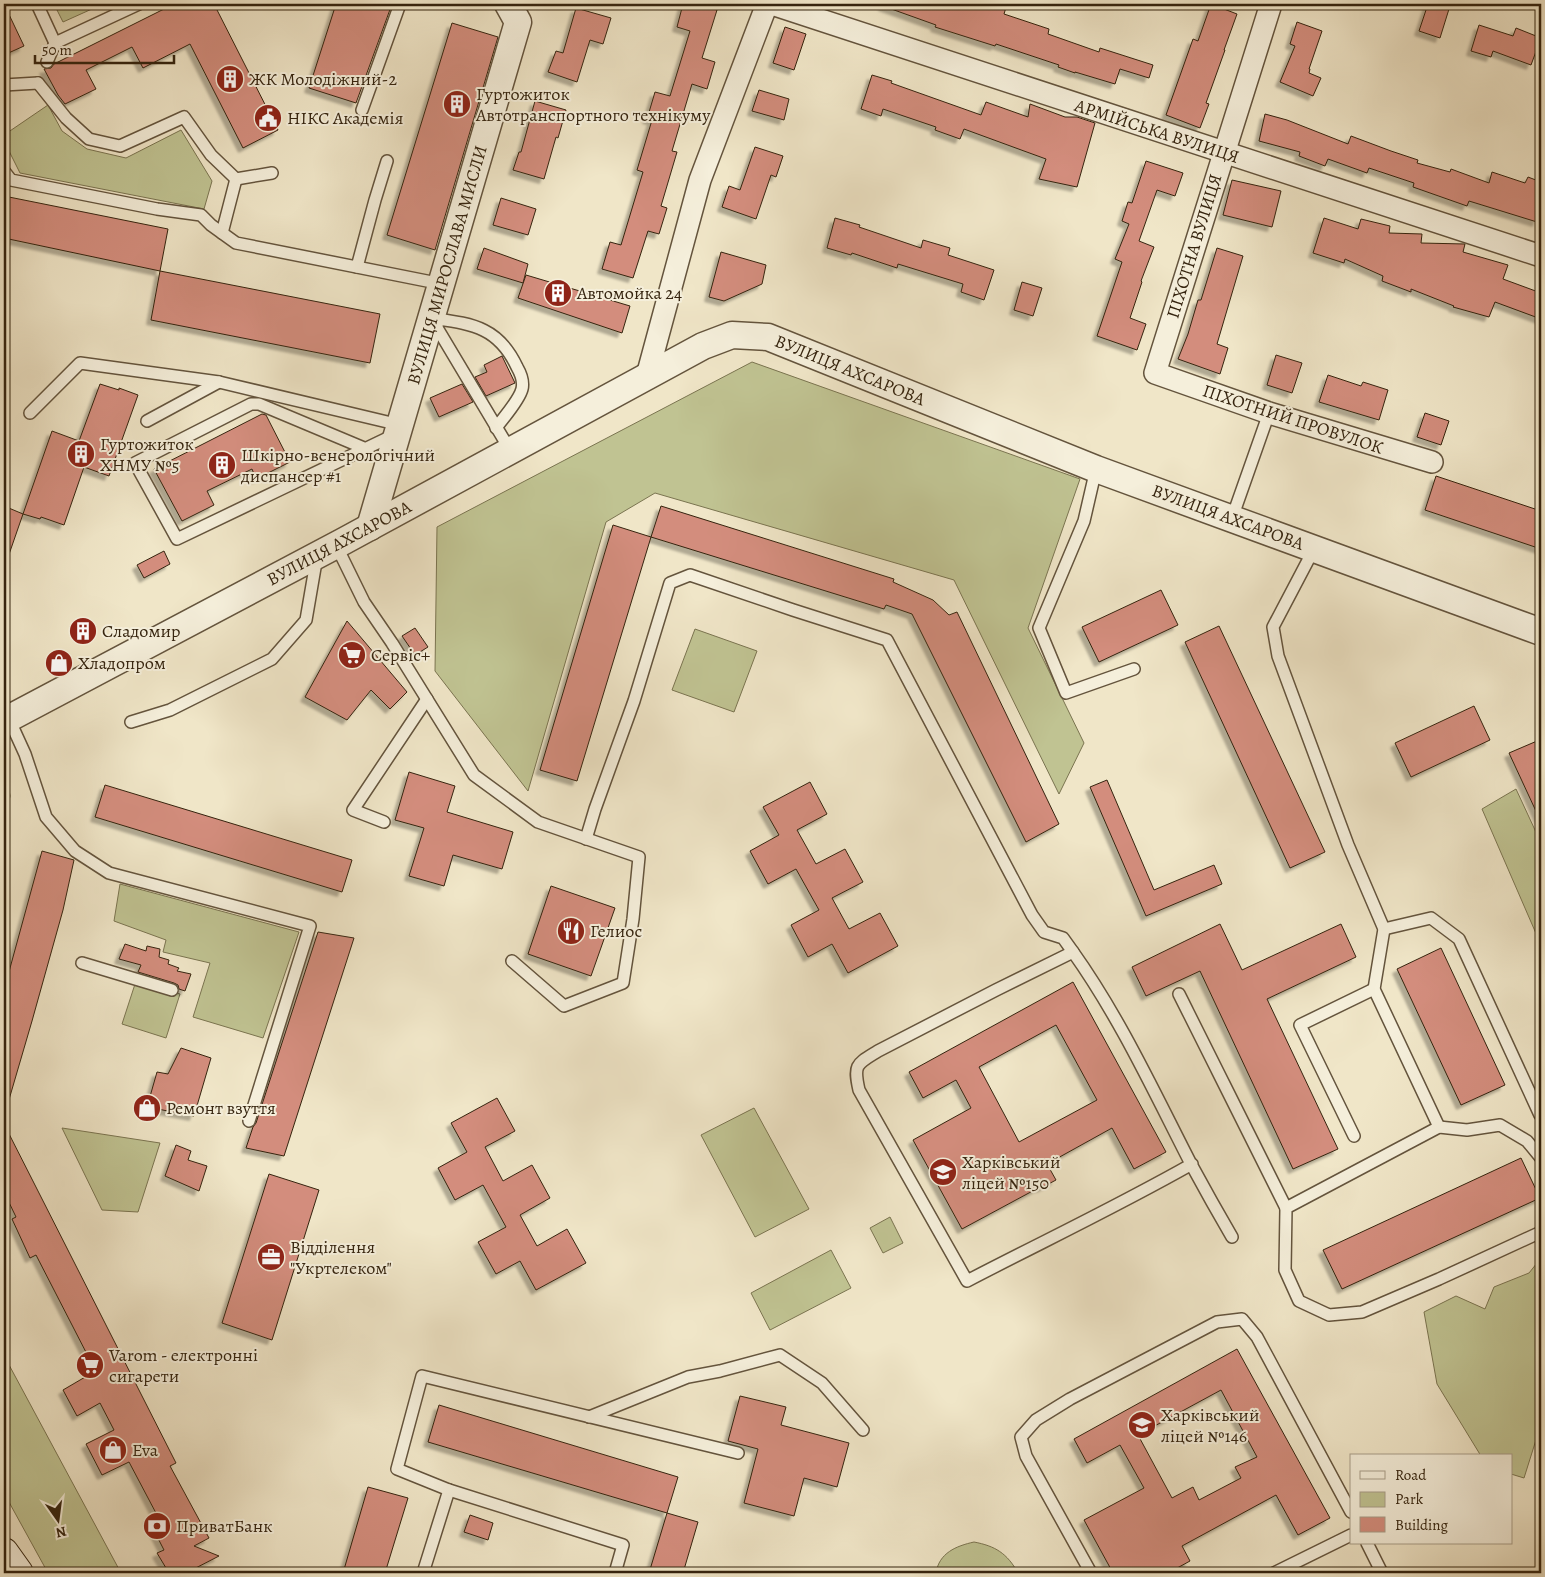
<svg xmlns="http://www.w3.org/2000/svg" width="1545" height="1577" viewBox="0 0 1545 1577" font-family="Alegreya,serif">
<defs>
<filter id="shadow"><feDropShadow dx="-4.5" dy="4.5" stdDeviation="1" flood-color="#0004"/></filter>
</defs>
<rect width="100%" height="100%" fill="#f0e6c8"/>
<filter id="stains"><feTurbulence type="fractalNoise" baseFrequency=".004" numOctaves="4"/><feColorMatrix values="0 0 0 0 .2 0 0 0 0 .09 0 0 0 0 .02 0 0 0 .5 -.17"/></filter>
<radialGradient id="worn" r=".72"><stop offset=".6" stop-color="#630" stop-opacity="0"/><stop offset="1" stop-color="#630" stop-opacity=".3"/></radialGradient>
<g fill="#c0c392" stroke="#7a7450">
<polygon points="54,4 103,4 63,22"/>
<polygon points="48,105 62,131 87,149 126,158 181,130 212,181 204,209 20,173 4,141 4,135"/>
<polygon points="752,362 1080,479 1028,628 1084,743 1059,794 954,580 655,493 606,522 528,791 435,671 437,527"/>
<polygon points="695,629 757,651 734,712 672,690"/>
<polygon points="4,758 10,796 4,827"/>
<polygon points="1516,789 1541,843 1541,945 1482,809"/>
<polygon points="120,884 299,932 263,1038 193,1017 210,963 163,952 166,940 114,921"/>
<polygon points="136,981 180,994 166,1038 122,1024"/>
<polygon points="754,1108 809,1209 755,1237 701,1135"/>
<polygon points="62,1128 160,1143 138,1212 102,1210"/>
<polygon points="890,1217 903,1243 883,1253 870,1228"/>
<polygon points="831,1250 851,1288 770,1330 751,1293"/>
<polygon points="1541,1258 1541,1424 1524,1478 1511,1474 1511,1456 1481,1456 1437,1384 1424,1312 1456,1296 1485,1309 1494,1287 1529,1273"/>
<polygon points="4,1363 8,1363 121,1573 48,1573 4,1493"/>
<path d="M974,1542C995,1546 1007,1553 1018,1573H936C939,1553 956,1546 974,1542Z"/>
</g>
<g fill="#d38d7d" stroke="#35240f" fill-rule="evenodd" filter="url(#shadow)">
<polygon points="4,4 24,46 4,55"/>
<polygon points="174,4 214,4 278,130 243,148 190,44 143,68 132,47 86,70 96,89 65,104 58,95 44,69 51,68 54,64"/>
<polygon points="336,4 392,4 356,103 309,88"/>
<polygon points="683,4 696,4 717,10 702,58 715,62 707,89 692,84 672,151 677,152 661,206 667,208 659,234 648,231 633,278 602,269 610,242 621,245 643,172 637,170 652,120 647,119 655,92 670,96 690,31 677,27"/>
<polygon points="883,4 1007,4 1004,14 1049,29 1048,34 1099,52 1100,48 1153,65 1149,78 1120,69 1115,84 1075,72 1075,73 1058,67 1059,65 996,44 995,46 935,27 936,25 883,6"/>
<polygon points="1211,4 1237,14 1224,50 1225,50 1206,103 1209,104 1200,128 1166,115 1193,39 1198,41"/>
<polygon points="1428,4 1432,4 1449,9 1440,38 1419,31"/>
<polygon points="576,8 611,18 603,44 590,40 577,82 548,72 556,51 563,53"/>
<polygon points="1297,22 1322,31 1309,69 1310,69 1309,73 1321,78 1313,96 1280,82 1295,46 1290,44"/>
<polygon points="452,23 498,37 435,250 387,235"/>
<polygon points="1479,25 1513,36 1516,28 1541,38 1531,65 1493,51 1491,57 1471,51"/>
<polygon points="785,27 806,34 794,70 773,63"/>
<polygon points="872,75 892,81 891,83 981,115 986,102 1028,117 1030,104 1065,117 1077,117 1095,123 1077,187 1039,179 1046,159 1024,151 964,129 960,139 935,130 936,127 883,109 881,116 861,109"/>
<polygon points="759,90 789,99 784,120 752,111"/>
<polygon points="535,101 566,110 558,138 556,137 544,179 513,170 519,152 521,152"/>
<polygon points="1265,114 1287,120 1348,144 1351,136 1391,151 1418,160 1417,163 1450,172 1451,169 1489,183 1492,172 1525,183 1528,177 1541,182 1541,209 1537,222 1469,201 1467,206 1413,187 1414,183 1369,168 1367,173 1328,159 1325,166 1299,156 1300,152 1259,141"/>
<polygon points="755,147 783,156 776,177 771,175 756,219 722,207 729,186 740,190"/>
<polygon points="1146,161 1183,173 1175,196 1157,190 1139,241 1154,247 1141,281 1142,282 1130,318 1146,324 1137,350 1097,336 1122,262 1115,259 1129,224 1122,221 1128,202 1132,203"/>
<polygon points="1232,180 1281,191 1272,227 1223,215"/>
<polygon points="4,196 168,229 160,271 4,238"/>
<polygon points="501,198 536,209 528,235 493,225"/>
<polygon points="835,218 860,225 859,227 921,248 923,240 950,248 948,255 994,270 984,300 961,292 963,284 898,264 897,268 852,253 851,255 827,248"/>
<polygon points="1324,218 1358,229 1361,219 1390,226 1389,233 1422,234 1421,243 1465,244 1463,252 1508,265 1503,279 1541,293 1541,319 1495,302 1489,317 1453,307 1454,306 1411,289 1411,292 1382,281 1383,276 1345,259 1344,263 1313,253"/>
<polygon points="484,248 528,264 523,283 477,269"/>
<polygon points="1217,248 1243,256 1217,344 1228,348 1220,374 1178,359 1188,334 1198,300 1201,300"/>
<polygon points="721,252 766,265 762,284 724,301 709,297"/>
<polygon points="160,271 380,314 370,363 151,320"/>
<polygon points="526,275 630,306 622,333 518,298"/>
<polygon points="1022,282 1042,288 1033,316 1014,310"/>
<polygon points="1276,355 1302,363 1292,393 1267,385"/>
<polygon points="502,356 515,383 486,396 475,377 487,372 484,365"/>
<polygon points="1328,375 1361,386 1363,382 1388,390 1379,420 1319,402"/>
<polygon points="100,384 119,390 119,388 138,395 109,476 84,467 64,525 41,517 40,519 23,514 52,431 79,441"/>
<polygon points="462,384 473,402 439,417 430,398"/>
<polygon points="1425,413 1449,421 1441,445 1417,437"/>
<polygon points="262,414 266,415 290,462 256,479 252,469 207,491 214,505 182,521 154,469"/>
<polygon points="1436,476 1541,511 1541,549 1425,510"/>
<polygon points="4,506 23,514 6,563 4,563"/>
<polygon points="661,506 894,579 893,582 933,600 949,615 957,612 1059,824 1026,842 912,614 886,605 884,609 651,537"/>
<polygon points="613,525 651,537 577,781 540,770"/>
<polygon points="164,551 170,564 144,578 137,565"/>
<polygon points="1161,590 1178,625 1099,662 1082,627"/>
<polygon points="347,621 407,692 390,709 371,690 347,720 305,697"/>
<polygon points="1219,626 1325,852 1290,868 1185,642"/>
<polygon points="415,628 428,647 415,655 402,636"/>
<polygon points="1474,706 1490,740 1411,777 1395,743"/>
<polygon points="1537,741 1541,751 1541,822 1509,753"/>
<polygon points="409,772 455,786 447,812 513,832 502,869 453,855 444,886 409,876 424,828 395,820"/>
<polygon points="1107,780 1154,890 1214,865 1222,884 1146,916 1090,787"/>
<polygon points="810,782 827,814 797,830 816,864 845,849 863,882 832,898 849,929 880,913 898,946 848,973 832,944 808,957 791,925 819,910 796,869 768,884 750,851 779,835 763,807"/>
<polygon points="105,785 352,860 342,892 95,817"/>
<polygon points="42,851 74,860 63,910 32,1021 8,1103 4,1102 4,990"/>
<polygon points="551,886 615,908 591,976 528,954"/>
<polygon points="1220,924 1242,970 1341,924 1356,957 1267,999 1338,1149 1293,1169 1200,971 1146,996 1132,967"/>
<polygon points="318,932 354,938 284,1156 246,1148 253,1127 256,1123"/>
<polygon points="125,944 146,951 147,946 160,949 159,957 169,960 168,964 179,968 177,971 191,974 185,991 179,989 178,985 174,983 138,972 141,965 119,959"/>
<polygon points="1441,948 1505,1085 1461,1105 1397,969"/>
<path d="M1073,982L1166,1152L1134,1169L1112,1128L1047,1164L1056,1180L1041,1188L1040,1187L962,1229L913,1140L971,1108L956,1080L923,1098L909,1072ZM1056,1025L1097,1100L1019,1142L979,1067Z"/>
<polygon points="181,1048 211,1058 194,1116 147,1107 157,1072 168,1074"/>
<polygon points="497,1098 515,1131 485,1147 503,1181 532,1165 550,1198 520,1215 537,1246 567,1229 586,1263 536,1290 520,1261 496,1274 478,1242 506,1227 483,1185 455,1200 438,1168 467,1152 451,1123"/>
<polygon points="4,1124 176,1463 170,1466 209,1538 194,1546 219,1556 186,1573 169,1573 157,1553 164,1550 148,1519 157,1515 129,1462 102,1475 86,1444 114,1430 100,1403 77,1416 63,1390 92,1373 86,1362 90,1360 36,1255 30,1258 12,1219 16,1217 4,1192"/>
<polygon points="176,1145 191,1151 188,1160 207,1166 199,1191 165,1176"/>
<polygon points="1521,1158 1540,1198 1342,1289 1323,1250"/>
<polygon points="269,1174 319,1190 272,1340 222,1323"/>
<path d="M1237,1349L1330,1518L1298,1535L1276,1495L1182,1546L1190,1561L1168,1573H1113L1084,1520L1144,1488L1120,1445L1087,1463L1074,1439ZM1221,1390L1257,1457L1235,1467L1241,1478L1199,1500L1193,1487L1172,1498L1138,1435Z"/>
<polygon points="740,1396 786,1407 781,1425 849,1443 837,1487 804,1478 794,1516 744,1503 758,1449 728,1441"/>
<polygon points="439,1405 678,1477 667,1513 428,1442"/>
<polygon points="368,1487 408,1498 385,1573 343,1573"/>
<polygon points="667,1513 698,1522 683,1573 649,1573"/>
<polygon points="470,1515 493,1523 488,1540 464,1532"/>
</g>
<g fill="none" stroke-linecap="round" stroke-linejoin="round">
<defs>
<g id="service">
<polyline points="37,4 55,43"/>
<polyline points="47,62 55,43 139,4"/>
<polyline points="38,83 66,118 89,139 120,146 184,117 211,155 236,179 272,173"/>
<polyline points="4,85 38,83"/>
<polyline points="362,110 400,4"/>
<polyline points="4,171 11,180 157,209 201,215 211,225 236,243 442,284"/>
<polyline points="222,233 236,179"/>
<polyline points="357,267 375,200 387,161"/>
<path d="M431,318C471,324 498,326 517,367C521,374 524,381 522,389C519,401 503,418 496,428"/>
<polyline points="433,321 510,450"/>
<polyline points="30,413 80,363 219,382 400,425"/>
<polyline points="147,421 219,382"/>
<polyline points="364,448 259,404 251,404 135,463 177,539 396,434"/>
<polyline points="1096,469 1084,521 1039,628 1066,693 1134,669"/>
<polyline points="1232,518 1269,413"/>
<polyline points="336,545 364,602 392,643 474,775 538,822 639,857 633,919 623,983 564,1006 512,961"/>
<polyline points="1314,549 1273,627 1278,656 1348,845 1384,929 1374,989 1439,1127"/>
<polyline points="9,719 25,754 46,817 75,851 109,873 310,926 249,1121"/>
<polyline points="131,722 170,710 272,659 306,620 317,556"/>
<polyline points="384,822 353,810 427,699"/>
<polyline points="586,839 595,809 634,701 670,583 690,575 793,610 887,640 1032,915 1044,932 1063,938 1073,952"/>
<polyline points="1384,929 1431,918 1459,939 1540,1115"/>
<polyline points="82,963 172,990"/>
<polyline points="1179,994 1286,1208"/>
<polyline points="1354,1136 1300,1025 1374,989"/>
<polyline points="1541,1158 1527,1141 1500,1125 1467,1130 1439,1127 1286,1208 1285,1270 1299,1301 1329,1315 1362,1312 1439,1279 1541,1232"/>
<path d="M1192,1164C1118,1206 1042,1242 967,1281L859,1090C853,1064 857,1064 878,1051L996,990L1073,952C1120,1018 1154,1092 1191,1164C1204,1188 1218,1213 1232,1237"/>
<polyline points="589,1417 688,1377 720,1371 780,1355 822,1383 863,1430"/>
<polyline points="449,1490 623,1545 615,1573"/>
<polyline points="1367,1543 1382,1573"/>
<polyline points="423,1573 449,1490 397,1469 422,1376 738,1453"/>
<polyline points="1091,1573 1026,1456 1021,1437 1036,1420 1070,1399 1217,1322 1242,1319 1257,1337 1351,1512"/>
<polyline points="1274,1573 1351,1535"/>
</g>
<g id="minor">
<polyline points="772,4 1541,256"/>
<polyline points="1271,4 1155,373 1269,413 1432,462"/>
<polyline points="647,376 700,180 767,4"/>
</g>
<g id="tertiary">
<polyline points="370,527 518,22 508,4"/>
<polyline points="4,721 344,541 703,346 732,335 768,337 1096,469 1541,632"/>
</g>
<polyline id="secondary" points="4,1552 19,1573"/>
</defs>
<use href="#service" stroke="#64543d" stroke-width="14"/>
<use href="#minor" stroke="#64543d" stroke-width="24"/>
<use href="#tertiary" stroke="#64543d" stroke-width="29"/>
<use href="#secondary" stroke="#35240f" stroke-width="30"/>
<use href="#service" stroke="#f5efdb" stroke-width="11"/>
<use href="#minor" stroke="#f5efdb" stroke-width="21"/>
<use href="#tertiary" stroke="#f5efdb" stroke-width="26"/>
<use href="#secondary" stroke="#f5efdb" stroke-width="28"/>
</g>
<defs>
<symbol id="building-disc" viewBox="-11 -11 22 22"><circle r="9.5" fill="#8f2418" stroke="#f5efdb"/><path d="M-4-6H4V6H1V3H-1V6H-4ZM-2.5-4.3h1.7v1.8h-1.7ZM.8-4.3h1.7v1.8H.8ZM-2.5-1h1.7V.8h-1.7ZM.8-1h1.7V.8H.8Z" fill="#fff"/></symbol>
<symbol id="civic-disc" viewBox="-11 -11 22 22"><circle r="9.5" fill="#8f2418" stroke="#f5efdb"/><path d="M-.6-6.5H3V-4.5H.6V-3L4-1V1h2V6H-6V1h2V-1L-.6-3ZM-1.2 2.5V6h2.4V2.5Z" fill="#fff"/></symbol>
<symbol id="supermarket-disc" viewBox="-11 -11 22 22"><circle r="9.5" fill="#8f2418" stroke="#f5efdb"/><path d="M-6-5.5h2.5l.6 2H6L4.5 2H-2.5L-4.4-4H-6ZM-1.5 3.2a1.3 1.3 0 1 0 .1 0ZM3 3.2a1.3 1.3 0 1 0 .1 0Z" fill="#fff"/></symbol>
<symbol id="shop-disc" viewBox="-11 -11 22 22"><circle r="9.5" fill="#8f2418" stroke="#f5efdb"/><path d="M-5-2.5h2.3a2.7 3.5 0 0 1 5.4 0H5L5.5 6h-11ZM-1.5-2.5h3a1.5 2.3 0 0 0-3 0Z" fill="#fff"/></symbol>
<symbol id="restaurant-disc" viewBox="-11 -11 22 22"><circle r="9.5" fill="#8f2418" stroke="#f5efdb"/><path d="M-5-6h1v4h1v-4h1v4h1v-4h1v5L-1.5 .5V6h-2V.5L-5-1ZM5-6V6H3V1.5H1.5Q1.5-4 5-6Z" fill="#fff"/></symbol>
<symbol id="school-disc" viewBox="-11 -11 22 22"><circle r="9.5" fill="#8f2418" stroke="#f5efdb"/><path d="M0-5L7-2L0 1L-7-2ZM-4 1L0 2.5L4 1V4Q0 6-4 4Z" fill="#fff"/></symbol>
<symbol id="office-disc" viewBox="-11 -11 22 22"><circle r="9.5" fill="#8f2418" stroke="#f5efdb"/><path d="M-6-3h4V-5.5h4V-3h4V5H-6ZM-1-4.5V-3h2v-1.5ZM-6 0V1H6V0Z" fill="#fff"/></symbol>
<symbol id="bank-disc" viewBox="-11 -11 22 22"><circle r="9.5" fill="#8f2418" stroke="#f5efdb"/><path d="M-6-4H6V4H-6ZM0-2.3a2.3 2.3 0 1 0 0 4.6a2.3 2.3 0 1 0 0-4.6Z" fill="#fff"/></symbol>
</defs>
<g fill-rule="evenodd">
<use href="#building-disc" x="214" y="63" width="32" height="32"/>
<use href="#building-disc" x="441" y="88" width="32" height="32"/>
<use href="#civic-disc" x="252" y="102" width="32" height="32"/>
<use href="#building-disc" x="542" y="277" width="32" height="32"/>
<use href="#building-disc" x="65" y="438" width="32" height="32"/>
<use href="#building-disc" x="206" y="449" width="32" height="32"/>
<use href="#building-disc" x="67" y="615" width="32" height="32"/>
<use href="#supermarket-disc" x="336" y="639" width="32" height="32"/>
<use href="#shop-disc" x="43" y="647" width="32" height="32"/>
<use href="#restaurant-disc" x="555" y="915" width="32" height="32"/>
<use href="#shop-disc" x="131" y="1092" width="32" height="32"/>
<use href="#school-disc" x="927" y="1156" width="32" height="32"/>
<use href="#office-disc" x="255" y="1241" width="32" height="32"/>
<use href="#supermarket-disc" x="74" y="1349" width="32" height="32"/>
<use href="#school-disc" x="1126" y="1409" width="32" height="32"/>
<use href="#shop-disc" x="97" y="1434" width="32" height="32"/>
<use href="#bank-disc" x="141" y="1510" width="32" height="32"/>
</g>
<g text-anchor="middle" dominant-baseline="central" stroke-width="4" stroke-linejoin="round" paint-order="stroke">
<g font-size="18" fill="#35240f" stroke="#f5efdb" text-anchor="start">
<text x="249" y="79">ЖК Молодіжний-2</text>
<text x="476" y="94">Гуртожиток<tspan x="476" dy="21">Автотранспортного технікуму</tspan></text>
<text x="287" y="118">НІКС Академія</text>
<text x="577" y="293">Автомойка 24</text>
<text x="100" y="444">Гуртожиток<tspan x="100" dy="21">ХНМУ №5</tspan></text>
<text x="241" y="455">Шкірно-венерологічний<tspan x="241" dy="21">диспансер #1</tspan></text>
<text x="102" y="631">Сладомир</text>
<text x="371" y="655">Сервіс+</text>
<text x="78" y="663">Хладопром</text>
<text x="590" y="931">Гелиос</text>
<text x="166" y="1108">Ремонт взуття</text>
<text x="962" y="1162">Харківський<tspan x="962" dy="21">ліцей №150</tspan></text>
<text x="290" y="1247">Відділення<tspan x="290" dy="21">"Укртелеком"</tspan></text>
<text x="109" y="1355">Varom - електронні<tspan x="109" dy="21">сигарети</tspan></text>
<text x="1161" y="1415">Харківський<tspan x="1161" dy="21">ліцей №146</tspan></text>
<text x="132" y="1450">Eva</text>
<text x="176" y="1526">ПриватБанк</text>
</g>
<g font-size="18" fill="#35240f" stroke="#f5efdb">
<text transform="translate(1157 131) rotate(18)">АРМІЙСЬКА ВУЛИЦЯ</text>
<text transform="translate(1194 246) rotate(-73)">ПІХОТНА ВУЛИЦЯ</text>
<text transform="translate(447 265) rotate(-74)">ВУЛИЦЯ МИРОСЛАВА МИСЛИ</text>
<text transform="translate(850 370) rotate(22)">ВУЛИЦЯ АХСАРОВА</text>
<text transform="translate(1293 419) rotate(18)">ПІХОТНИЙ ПРОВУЛОК</text>
<text transform="translate(1228 517) rotate(20)">ВУЛИЦЯ АХСАРОВА</text>
<text transform="translate(339 543) rotate(-28)">ВУЛИЦЯ АХСАРОВА</text>
</g>
</g>
<rect width="1545" height="1577" fill="none" stroke="#f0e6c8" stroke-width="20"/>
<rect x="5" y="5" width="1535" height="1567" fill="none" stroke="#35240f" stroke-width="2.5"/>
<rect x="10" y="10" width="1525" height="1557" fill="none" stroke="#35240f"/>
<rect x="1350" y="1454" width="162" height="90" fill="#f5efdb" stroke="#a89e89"/>
<rect x="1360" y="1471" width="25" height="8" fill="#f5efdb" stroke="#a89e89"/>
<text x="1395" y="1480" font-size="15" fill="#35240f">Road</text>
<rect x="1360" y="1492" width="25" height="15" fill="#c0c392" stroke="#a89e89"/>
<text x="1395" y="1504" font-size="15" fill="#35240f">Park</text>
<rect x="1360" y="1517" width="25" height="15" fill="#d38d7d" stroke="#a89e89"/>
<text x="1395" y="1530" font-size="15" fill="#35240f">Building</text>
<g transform="translate(58 1520) rotate(166)" stroke="#f5efdb" stroke-width="4" paint-order="stroke">
<path d="M0-4L9 19L0 12L-9 19Z" fill="#35240f"/>
<text y="-8" font-size="14" font-weight="bold" text-anchor="middle" fill="#35240f">N</text>
</g>
<path d="M35 55v8h139v-8" fill="none" stroke="#35240f" stroke-width="2.5"/>
<text x="42" y="55" font-size="15" fill="#35240f" stroke="#f5efdb" stroke-width="4" paint-order="stroke">50 m</text>
<rect width="100%" height="100%" filter="url(#stains)"/>
<rect width="100%" height="100%" fill="url(#worn)"/>
</svg>
